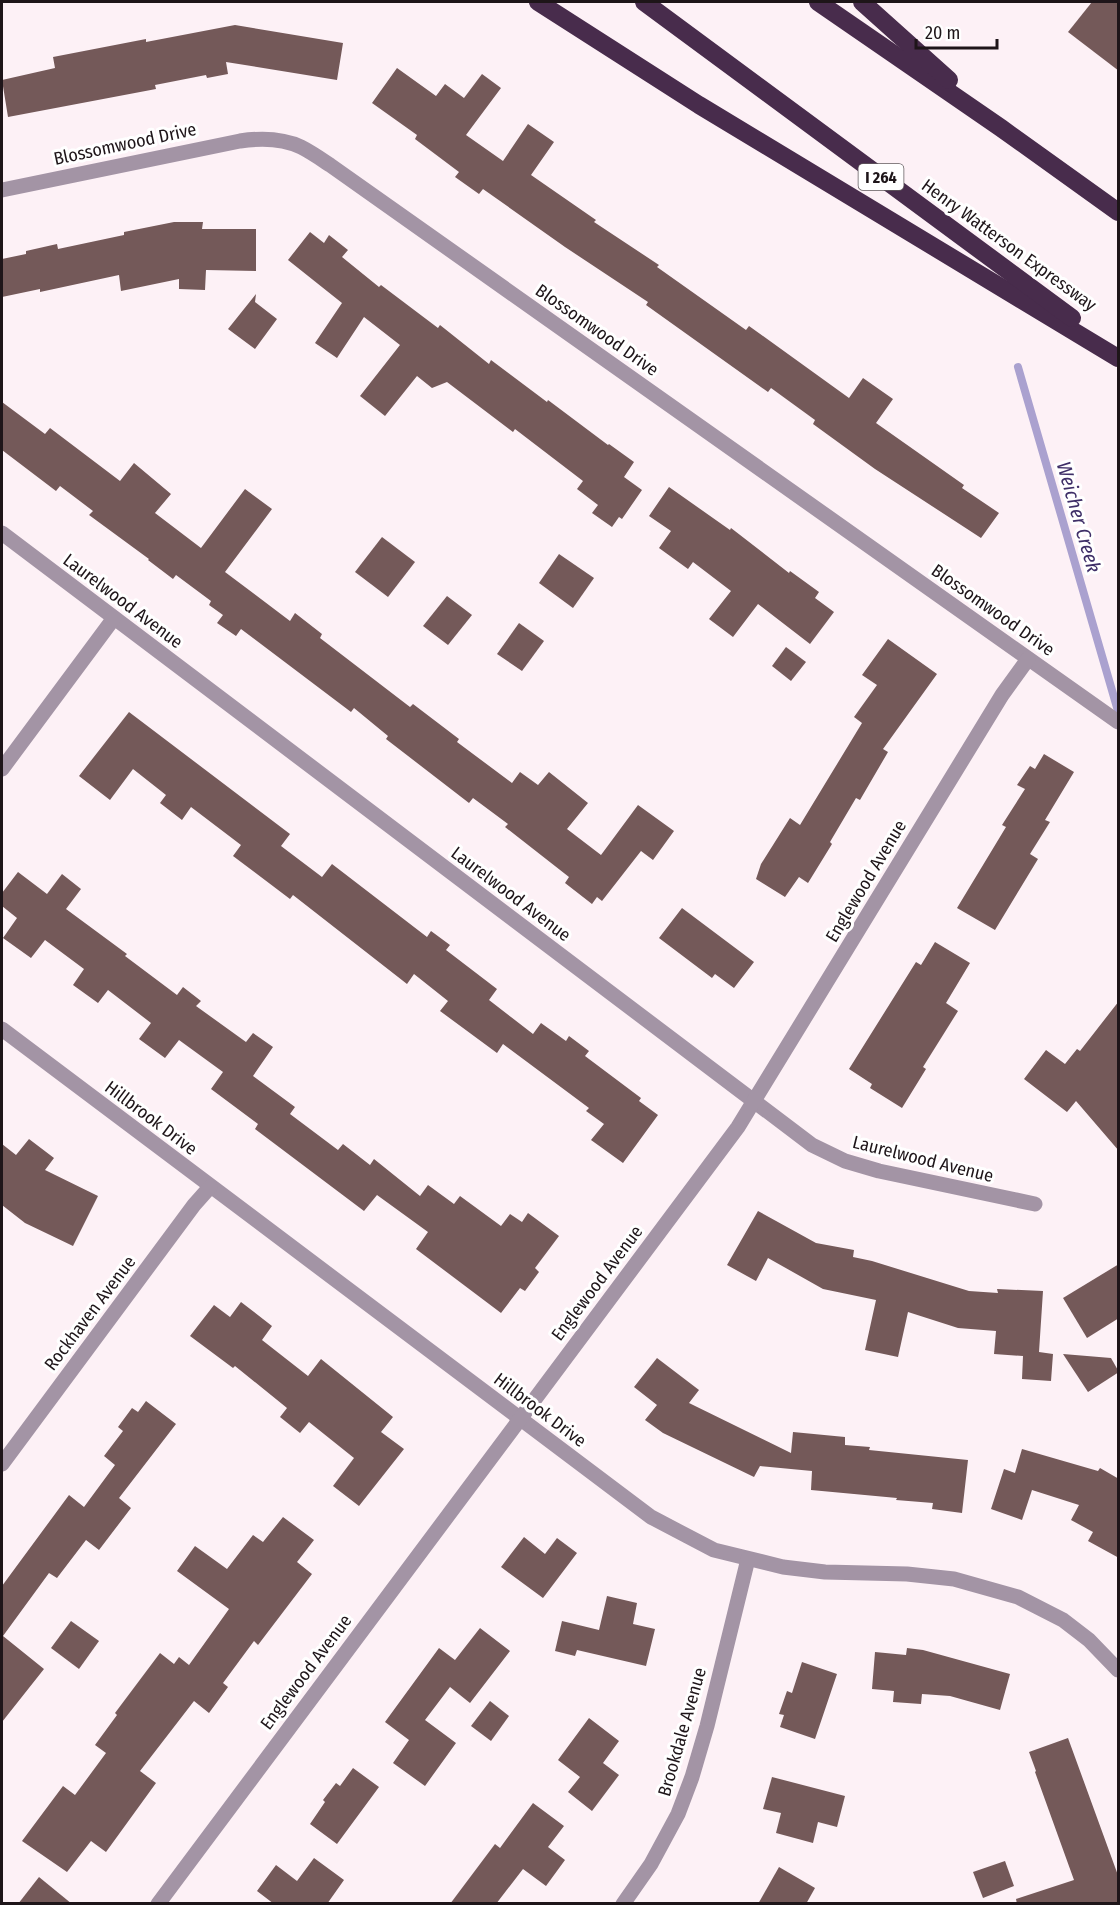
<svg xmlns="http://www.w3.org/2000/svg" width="1120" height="1905" viewBox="0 0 1120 1905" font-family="'Fira Sans Condensed',sans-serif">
<rect width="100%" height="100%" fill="#fdf1f6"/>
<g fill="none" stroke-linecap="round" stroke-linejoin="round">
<polyline stroke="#aaa1cf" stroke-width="8" points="1018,367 1118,711"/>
</g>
<g fill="#745959">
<polygon points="1092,2 1119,2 1119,71 1068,32"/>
<polygon points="235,25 343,43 337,80 226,62 228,74 207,78 206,75 155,85 156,89 8,117 2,80 55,68 53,57 146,39 146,42"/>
<polygon points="397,68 436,96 445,84 464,98 482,74 501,88 466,135 503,161 528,124 554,142 531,175 596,220 594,222 659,265 657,267 746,330 749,326 849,398 863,378 893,399 876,423 964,485 962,488 999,513 981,538 875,469 813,424 815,420 771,388 768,392 646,305 648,302 565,247 483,189 479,194 455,177 459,172 415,139 417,135 372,103"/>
<polygon points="174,222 203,222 202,229 256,229 256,271 206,270 205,290 179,289 179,279 121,291 119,275 40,292 40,289 2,297 2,259 26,254 26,251 57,244 58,249 124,235 124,232"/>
<polygon points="310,232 324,243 329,235 348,250 342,257 379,287 381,285 438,328 440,325 489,364 491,360 547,402 548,400 608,445 609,444 634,462 624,477 642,490 622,519 619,517 612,527 592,513 598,505 577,489 583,481 515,429 513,432 447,382 432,388 417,376 385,416 360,396 400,345 364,317 337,358 315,343 342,303 288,260"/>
<polygon points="256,294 255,302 277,319 255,349 228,329"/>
<polygon points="2,402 45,434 50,428 120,481 134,463 171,494 155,513 201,548 245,489 272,509 225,572 290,621 295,613 322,634 320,638 410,707 413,704 459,739 457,742 512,783 520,772 538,785 549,772 588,803 567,829 601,855 638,805 674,831 653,860 641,851 602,901 597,897 592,904 565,883 569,877 505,827 508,824 473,798 469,803 386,739 388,736 354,708 351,712 241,629 236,636 217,623 223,615 209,605 211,601 176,575 173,579 148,560 149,559 89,515 93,511 60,486 56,491 2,450"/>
<polygon points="669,487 730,530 731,528 789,573 790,571 819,592 815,598 834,612 810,644 758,604 733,637 709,619 731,591 693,562 688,569 659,548 671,531 649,516"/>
<polygon points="382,537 415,562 388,597 355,572"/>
<polygon points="559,554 594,578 573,608 539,583"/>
<polygon points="447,596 472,615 448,645 423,626"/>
<polygon points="519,623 544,641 522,671 497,654"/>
<polygon points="888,639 937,674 883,749 888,752 860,800 856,798 830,842 832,844 808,883 799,877 785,897 756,879 761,864 790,818 800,825 862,723 854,717 877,685 862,675"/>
<polygon points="786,647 806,662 791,681 772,666"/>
<polygon points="129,712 290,834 281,846 322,877 332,864 427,937 431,931 450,945 446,950 497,989 489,1000 533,1034 541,1023 566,1041 569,1036 589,1051 585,1056 641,1098 639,1101 658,1115 623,1163 591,1140 604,1124 586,1111 589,1108 503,1044 497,1053 440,1011 448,1001 414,974 407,984 293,895 290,899 233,856 241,845 191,807 182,820 160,803 166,795 133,769 110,800 79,776"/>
<polygon points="1044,754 1074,772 1045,820 1050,822 1030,854 1038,859 995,930 957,908 1006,827 1002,825 1025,789 1017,785 1030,766 1035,769"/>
<polygon points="18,872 47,894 62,874 81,889 66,909 127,954 125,956 177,995 183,987 201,1001 196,1006 246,1042 253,1033 273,1047 253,1076 295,1107 290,1114 338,1150 343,1144 370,1165 374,1159 420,1196 428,1185 454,1204 460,1196 501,1226 510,1214 522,1222 528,1213 559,1236 535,1268 539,1272 525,1291 520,1288 501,1313 416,1249 428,1232 377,1195 364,1211 255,1129 258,1124 211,1089 223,1072 179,1040 165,1058 139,1039 151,1023 108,990 98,1003 73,985 84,969 45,940 31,958 3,938 17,918 2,906 2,893"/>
<polygon points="682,908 754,962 734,988 715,974 712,978 659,938"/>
<polygon points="935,942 970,963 946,1003 958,1011 923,1067 926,1069 902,1108 870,1088 872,1084 849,1069 916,962 921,965"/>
<polygon points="1119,1001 1119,1151 1076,1101 1067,1112 1024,1079 1046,1050 1065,1064 1077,1049 1080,1051"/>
<polygon points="29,1139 54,1158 45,1170 98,1196 73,1246 25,1223 2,1205 2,1144 16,1155"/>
<polygon points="758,1211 816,1243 854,1250 853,1257 872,1261 969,1291 998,1293 997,1289 1043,1291 1039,1352 1053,1354 1051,1381 1022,1379 1023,1356 994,1354 996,1331 958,1328 908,1312 898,1357 865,1350 876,1300 823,1289 768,1258 756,1281 727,1265"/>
<polygon points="1119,1264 1119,1318 1087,1338 1063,1298"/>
<polygon points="241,1302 272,1326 262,1340 308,1376 321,1359 393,1417 381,1432 404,1449 359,1506 333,1486 354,1458 309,1422 300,1433 280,1417 287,1408 235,1366 233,1368 190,1336 214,1305 230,1317"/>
<polygon points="1063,1354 1111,1358 1119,1372 1088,1392"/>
<polygon points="657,1358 699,1390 689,1403 791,1453 793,1432 845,1437 845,1445 870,1447 869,1450 968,1460 962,1513 932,1509 933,1503 896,1500 897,1498 811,1490 812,1471 760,1466 754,1477 663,1433 645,1420 657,1405 634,1387"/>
<polygon points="146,1401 176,1424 119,1498 131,1508 99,1550 86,1540 57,1578 49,1573 3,1636 44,1669 2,1722 2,1586 69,1495 84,1507 115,1465 104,1456 123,1431 118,1427 132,1408 138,1412"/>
<polygon points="1022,1449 1098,1471 1100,1468 1119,1479 1119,1558 1088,1541 1093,1532 1071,1520 1079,1505 1032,1490 1022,1520 991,1509 1004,1469 1015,1473"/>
<polygon points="283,1517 314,1540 297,1562 312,1574 258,1645 254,1641 223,1683 228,1687 209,1713 194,1701 140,1771 156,1783 106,1852 91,1841 67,1872 22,1841 63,1786 75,1795 106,1753 95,1745 117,1715 115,1713 160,1653 174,1664 179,1657 189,1665 229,1609 177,1571 195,1546 227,1569 253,1535 263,1542"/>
<polygon points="524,1537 545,1554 557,1538 577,1553 543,1598 501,1567"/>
<polygon points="607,1596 637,1603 633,1624 655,1629 646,1666 577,1650 575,1656 555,1651 562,1621 599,1630"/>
<polygon points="71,1621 99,1641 79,1669 51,1648"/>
<polygon points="480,1628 510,1651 470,1703 450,1687 425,1720 456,1743 425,1786 393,1763 409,1740 385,1722 439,1648 455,1660"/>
<polygon points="907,1648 923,1650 1010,1674 1000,1710 950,1696 922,1694 921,1704 893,1702 894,1691 872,1689 875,1652 906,1655"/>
<polygon points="802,1662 837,1674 815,1739 780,1727 784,1715 779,1714 787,1691 792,1693"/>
<polygon points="490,1701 509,1716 491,1741 471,1726"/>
<polygon points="589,1718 619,1741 603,1763 619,1775 592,1811 568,1792 580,1777 558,1760"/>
<polygon points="1068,1738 1119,1878 1119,1904 1017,1904 1016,1899 1074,1880 1035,1772 1036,1771 1029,1752"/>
<polygon points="353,1768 379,1787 337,1844 310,1824 325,1802 323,1800 336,1783 340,1786"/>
<polygon points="772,1777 845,1796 837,1827 818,1822 813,1843 776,1833 781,1813 763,1809"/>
<polygon points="533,1803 564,1826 548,1847 565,1860 546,1886 523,1869 496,1904 450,1904 495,1844 500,1848"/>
<polygon points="314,1858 344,1880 327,1904 274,1904 257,1891 276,1865 297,1881"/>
<polygon points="1005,1861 1014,1886 983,1898 973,1872"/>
<polygon points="779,1867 815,1888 806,1904 758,1904"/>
<polygon points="39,1877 72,1904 18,1904"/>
</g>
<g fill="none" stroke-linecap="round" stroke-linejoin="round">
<g stroke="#a394a5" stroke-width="15">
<path d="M2,190L240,141C260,138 282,138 301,147C311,152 321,159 330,165L1118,722"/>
<polyline points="2,533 812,1145 845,1161 879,1171 1035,1204"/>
<polyline points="2,769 114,618"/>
<polyline points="2,1029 651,1517 714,1550 783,1567 825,1572 907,1574 954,1579 1018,1597 1063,1620 1089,1640 1118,1670"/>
<polyline points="2,1464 194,1205 210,1187"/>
<polyline points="158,1904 738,1127 1002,695 1028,659"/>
<polyline points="623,1904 651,1864 678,1814 692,1777 707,1726 748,1559"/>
</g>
<g stroke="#482c4c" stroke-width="18">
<polyline points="538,2 699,105 1118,358"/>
<polyline points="644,2 1072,318"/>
<polyline points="818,2 1001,128 1118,212"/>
<polyline points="862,2 949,80"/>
</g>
</g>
<g text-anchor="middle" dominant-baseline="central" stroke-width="6" stroke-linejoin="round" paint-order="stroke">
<rect fill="#fff" stroke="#625b5e" stroke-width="1.5" x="858.5" y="164" width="45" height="26" rx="4.5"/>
<g font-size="16" font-weight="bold" fill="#1e1519">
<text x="881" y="177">I 264</text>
</g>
<g font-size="18" fill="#1e1519" stroke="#fff">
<text transform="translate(125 144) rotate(-12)">Blossomwood Drive</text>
<text transform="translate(1009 245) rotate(36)">Henry Watterson Expressway</text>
<text transform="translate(597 330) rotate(35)">Blossomwood Drive</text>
<text transform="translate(123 601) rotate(37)">Laurelwood Avenue</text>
<text transform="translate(993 610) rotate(35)">Blossomwood Drive</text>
<text transform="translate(866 881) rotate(-59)">Englewood Avenue</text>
<text transform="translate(511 894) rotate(37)">Laurelwood Avenue</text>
<text transform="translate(151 1118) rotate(37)">Hillbrook Drive</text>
<text transform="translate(923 1159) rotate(14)">Laurelwood Avenue</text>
<text transform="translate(597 1283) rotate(-53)">Englewood Avenue</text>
<text transform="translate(90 1313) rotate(-53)">Rockhaven Avenue</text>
<text transform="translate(540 1410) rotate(37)">Hillbrook Drive</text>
<text transform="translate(306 1672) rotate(-53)">Englewood Avenue</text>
<text transform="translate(682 1732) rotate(-74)">Brookdale Avenue</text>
</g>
<g font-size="20" font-style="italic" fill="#3e2e67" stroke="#fff">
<text transform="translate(1079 517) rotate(74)">Weicher Creek</text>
</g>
</g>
<rect width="1120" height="1905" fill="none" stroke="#1e1519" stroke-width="6"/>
<path d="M916 39v9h81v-9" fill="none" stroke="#1e1519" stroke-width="3"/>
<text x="925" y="39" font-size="18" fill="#1e1519" stroke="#ffffff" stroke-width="4.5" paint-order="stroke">20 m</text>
</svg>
